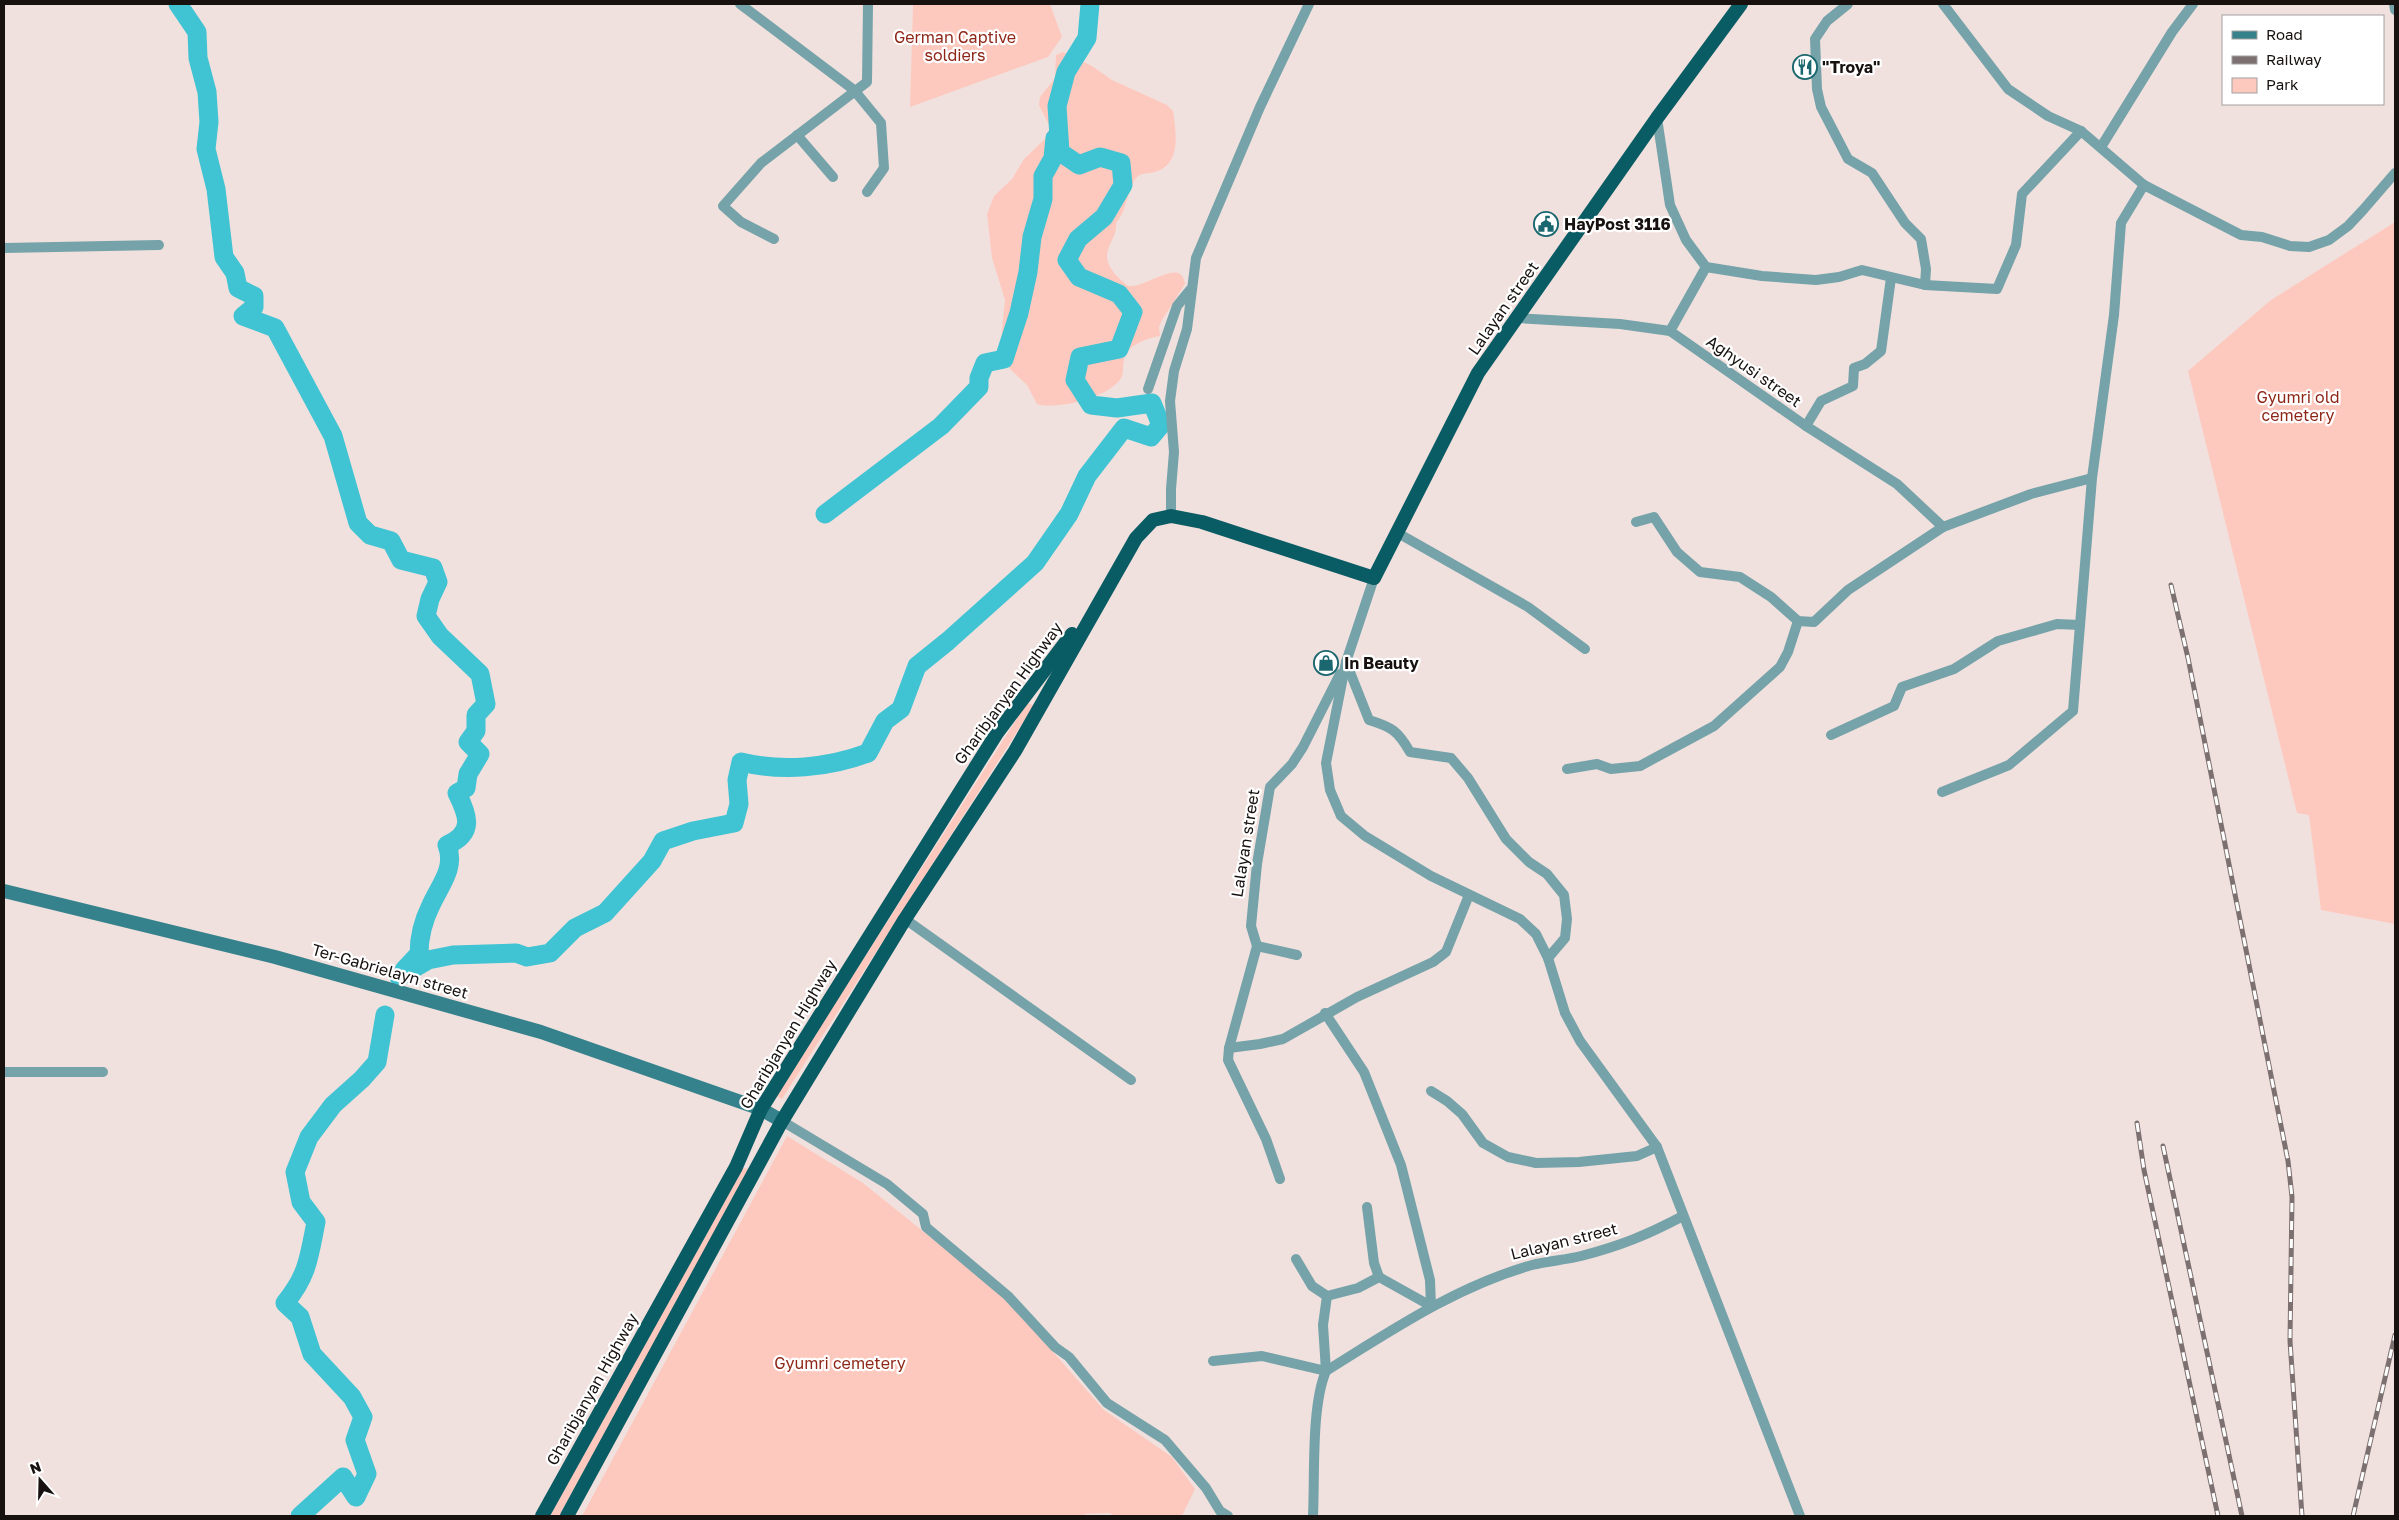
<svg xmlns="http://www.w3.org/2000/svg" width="2399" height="1520" viewBox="0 0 2399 1520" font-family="'Golos Text',sans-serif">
<rect width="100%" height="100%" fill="#f1e1de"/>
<g fill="#fdc9bf">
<polygon points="913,4 1050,4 1062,37 1048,57 910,107"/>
<path d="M1063,52L1092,66L1112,80L1167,105L1173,111C1176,132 1182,164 1155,172C1149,174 1142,172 1137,177C1126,190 1128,210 1116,223C1117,235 1111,240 1108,250C1103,265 1118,278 1128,286C1148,288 1181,256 1185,284L1162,320L1159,327L1160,336C1148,338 1126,345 1124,360C1122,368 1125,375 1119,381C1105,398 1057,410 1037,404L1027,385L1011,370L1004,359L1001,340L1005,300L992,258L987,214L994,196L1012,179L1024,159L1046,138L1049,132V125L1039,105L1040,97L1055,78L1056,55Z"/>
<polygon points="2395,222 2395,924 2321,910 2309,815 2297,813 2188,371 2271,300"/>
<polygon points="1027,703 1033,705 1031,710 782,1099 776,1096"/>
<polygon points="787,1136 863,1183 1005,1297 1104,1410 1172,1457 1195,1489 1182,1516 1115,1516 1109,1513 1085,1514 1084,1516 582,1516"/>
<polygon points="743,1168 750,1169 559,1516 550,1516"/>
</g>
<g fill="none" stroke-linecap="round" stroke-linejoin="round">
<g stroke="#40c3d2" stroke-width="19">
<path d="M178,4L197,32L198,58L207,92L209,122L206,149L216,189L224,257L235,273L238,288L254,296V307L243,316L275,328L333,436L358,523L370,535L391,541L401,560L433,568L438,582L430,599L426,616L440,636L480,674L486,704L476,715V731L468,742L480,754L468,774L466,788L457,793C468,815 475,833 447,845C456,868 440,885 431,905C423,921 419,937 419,954L404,970"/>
<polyline points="825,514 941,426 979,387 979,378 985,363 1004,359 1019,313 1028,272 1032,237 1043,199 1043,176 1053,158 1055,138"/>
<path d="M399,977L428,960L453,955L516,953L527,957L550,953L575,928L605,913L652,861L663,841L693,831L734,823L739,804L737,780L741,762C782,772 828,768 868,753L885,721L901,709L917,666L948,641L1035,563L1069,514L1087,476L1124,428L1151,437L1161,425L1152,403L1117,408L1091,405L1075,380L1080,357L1119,349L1133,312L1119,294L1079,277L1067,260L1078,239L1104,217L1123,185L1121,163L1100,157L1079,165L1060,152L1057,106L1066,72L1087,38L1090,4"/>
<path d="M300,1516L343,1477L356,1497L367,1474L355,1440L363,1417L352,1397L312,1354L300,1317L285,1303C308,1275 309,1257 316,1222L301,1202L295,1172L309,1137L333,1105L362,1079L377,1062L385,1015"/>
</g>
<g stroke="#75a3a9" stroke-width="10">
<polyline points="740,4 854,90 881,123 884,168 867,192"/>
<polyline points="1848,4 1827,21 1815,39 1817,89 1821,107 1848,159 1872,173 1905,223 1921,239 1926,269 1925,285"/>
<polyline points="1943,4 2008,89 2048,116 2081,131 2144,185 2241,235 2262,237 2290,246 2309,247 2329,240 2348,226 2363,210 2395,173"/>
<polyline points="2394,4 2395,10"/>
<polyline points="1657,118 1670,205 1686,240 1706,267 1762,276 1816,280 1839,277 1862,270 1925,285 1997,289 2016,245 2022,194 2081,131"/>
<polyline points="797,135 833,177"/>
<polyline points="2101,147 2172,32 2193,4"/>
<polyline points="774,239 741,222 723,206 761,163 867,82 868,4"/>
<polyline points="4,248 159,245"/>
<polyline points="1517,318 1620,324 1670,331 1806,426 1897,484 1943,527"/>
<polyline points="1670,331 1706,267"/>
<polyline points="1148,389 1177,306 1190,290"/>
<polyline points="1806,426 1821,401 1853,386 1854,368 1865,364 1881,351 1891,278"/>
<polyline points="1171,516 1171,489 1174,452 1170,401 1174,371 1187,329 1196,258 1260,107 1309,4"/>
<polyline points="1636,522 1654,517 1677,552 1700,572 1740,577 1771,597 1798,621 1814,622 1848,590 1943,527 2031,494 2092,478"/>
<polyline points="1396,532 1528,607 1585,649"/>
<polyline points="1374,578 1346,662 1326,763 1330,790 1341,816 1365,836 1431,876 1520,919 1536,934 1548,958 1565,1013 1580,1041 1657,1147 1800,1516"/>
<path d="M1346,662L1369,720C1392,727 1398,731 1410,752L1451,758L1468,778L1506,839L1529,862L1547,874L1564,895L1567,919L1565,938L1548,958"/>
<polyline points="1831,735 1894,706 1902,687 1954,669 1998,641 2057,624 2080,625"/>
<polyline points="1567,769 1597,764 1611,769 1640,766 1714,726 1780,667 1788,652 1798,621"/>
<polyline points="1942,792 2009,765 2073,711 2092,478 2114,315 2121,223 2144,185"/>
<polyline points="905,919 1131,1080"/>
<polyline points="1257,946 1297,955"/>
<polyline points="1325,1013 1364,1072 1401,1165 1430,1280 1431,1306"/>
<polyline points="1229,1048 1260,1044 1283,1039 1357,997 1433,962 1446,952 1469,895"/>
<polyline points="4,1072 103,1072"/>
<polyline points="1431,1091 1447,1101 1462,1114 1483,1143 1508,1157 1536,1163 1579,1162 1637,1156 1657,1147"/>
<polyline points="782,1121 887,1184 923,1214 926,1227 1008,1296 1055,1347 1069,1357 1107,1403 1165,1440 1206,1488 1220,1511 1228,1516"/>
<polyline points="1280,1179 1266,1139 1228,1060 1229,1048 1257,946 1251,926 1257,864 1270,787 1292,764 1303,747 1340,674"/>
<polyline points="1367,1207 1374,1263 1379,1277"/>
<polyline points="1296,1259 1312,1286 1327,1296 1358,1288 1379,1277 1431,1306"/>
<polyline points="1213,1361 1262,1356 1326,1371 1323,1325 1327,1296"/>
<path d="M1313,1516C1315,1476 1311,1406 1326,1371C1392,1330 1457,1286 1532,1265C1548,1261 1565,1260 1581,1256C1620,1246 1647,1235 1683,1216"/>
</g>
<polyline stroke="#35828c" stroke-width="14" points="4,891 275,957 541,1032 761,1109 782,1121"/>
<g stroke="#0a5c64" stroke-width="14">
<polyline points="542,1516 736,1167 761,1109 997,733 1072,634"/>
<polyline points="567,1516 782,1121 905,919 1015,751 1136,538 1153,520 1171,516 1202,522 1374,578 1478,373 1657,118 1741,4"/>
</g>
<defs>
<g id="rail">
<polyline points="2171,585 2188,658 2288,1161 2292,1197 2290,1341 2302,1516"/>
<polyline points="2137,1123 2144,1170 2218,1516"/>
<polyline points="2163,1146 2242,1516"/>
<polyline points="2353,1516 2395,1335"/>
</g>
</defs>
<use href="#rail" stroke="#7c7170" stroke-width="5"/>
<use href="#rail" stroke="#fff" stroke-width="3" stroke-dasharray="9" stroke-linecap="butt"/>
</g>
<defs>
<symbol id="restaurant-ring" viewBox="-11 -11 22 22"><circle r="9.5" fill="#fff" stroke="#1b676f" stroke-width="1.5"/><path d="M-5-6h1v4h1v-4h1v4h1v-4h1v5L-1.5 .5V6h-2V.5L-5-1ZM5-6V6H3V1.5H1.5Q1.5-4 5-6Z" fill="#1b676f"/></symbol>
<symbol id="civic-ring" viewBox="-11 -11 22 22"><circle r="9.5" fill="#fff" stroke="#1b676f" stroke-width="1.5"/><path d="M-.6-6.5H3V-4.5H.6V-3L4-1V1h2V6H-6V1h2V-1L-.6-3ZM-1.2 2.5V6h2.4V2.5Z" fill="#1b676f"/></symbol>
<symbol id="shop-ring" viewBox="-11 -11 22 22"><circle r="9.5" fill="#fff" stroke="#1b676f" stroke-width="1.5"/><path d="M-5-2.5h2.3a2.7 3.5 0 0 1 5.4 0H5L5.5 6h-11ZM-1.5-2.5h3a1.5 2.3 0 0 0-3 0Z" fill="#1b676f"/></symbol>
</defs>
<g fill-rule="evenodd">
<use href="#restaurant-ring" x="1791" y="53" width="28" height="28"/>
<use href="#civic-ring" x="1532" y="210" width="28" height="28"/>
<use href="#shop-ring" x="1312" y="649" width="28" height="28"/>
</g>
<g text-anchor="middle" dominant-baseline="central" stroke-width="4.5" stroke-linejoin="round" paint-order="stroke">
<g font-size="16" fill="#8e2617" stroke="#fff">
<text x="955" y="37">German Captive<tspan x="955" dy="18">soldiers</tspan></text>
<text x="2298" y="397">Gyumri old<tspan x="2298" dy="18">cemetery</tspan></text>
<text x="840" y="1363">Gyumri cemetery</text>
</g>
<g font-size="16" font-weight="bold" fill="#171110" stroke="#fff" text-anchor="start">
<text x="1822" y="67">"Troya"</text>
<text x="1564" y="224">HayPost 3116</text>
<text x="1344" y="663">In Beauty</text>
</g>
<g font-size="16" fill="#171110" stroke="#fff">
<text transform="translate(1503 308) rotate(-55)">Lalayan street</text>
<text transform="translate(1754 371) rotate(35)">Aghyusi street</text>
<text transform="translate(1008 693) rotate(-54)">Gharibjanyan Highway</text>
<text transform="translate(1245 843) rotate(-81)">Lalayan street</text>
<text transform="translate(390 971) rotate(16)">Ter-Gabrielayn street</text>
<text transform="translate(788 1034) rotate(-59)">Gharibjanyan Highway</text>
<text transform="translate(1564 1241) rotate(-14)">Lalayan street</text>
<text transform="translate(592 1389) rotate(-61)">Gharibjanyan Highway</text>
</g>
</g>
<rect width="2399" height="1520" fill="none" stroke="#171110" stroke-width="10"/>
<rect x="2222" y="15" width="162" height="90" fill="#ffffff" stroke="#a2a09f"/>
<rect x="2232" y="31" width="25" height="8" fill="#35828c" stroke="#a2a09f"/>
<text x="2266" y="40" font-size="15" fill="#171110">Road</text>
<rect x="2232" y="56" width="25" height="8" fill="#7c7170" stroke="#a2a09f"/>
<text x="2266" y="65" font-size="15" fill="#171110">Railway</text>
<rect x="2232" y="78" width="25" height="15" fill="#fdc9bf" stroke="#a2a09f"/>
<text x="2266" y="90" font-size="15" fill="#171110">Park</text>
<g transform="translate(40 1480) rotate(340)" stroke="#ffffff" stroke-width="4" paint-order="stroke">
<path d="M0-4L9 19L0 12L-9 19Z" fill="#171110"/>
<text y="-8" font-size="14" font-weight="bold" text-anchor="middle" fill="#171110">N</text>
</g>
</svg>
